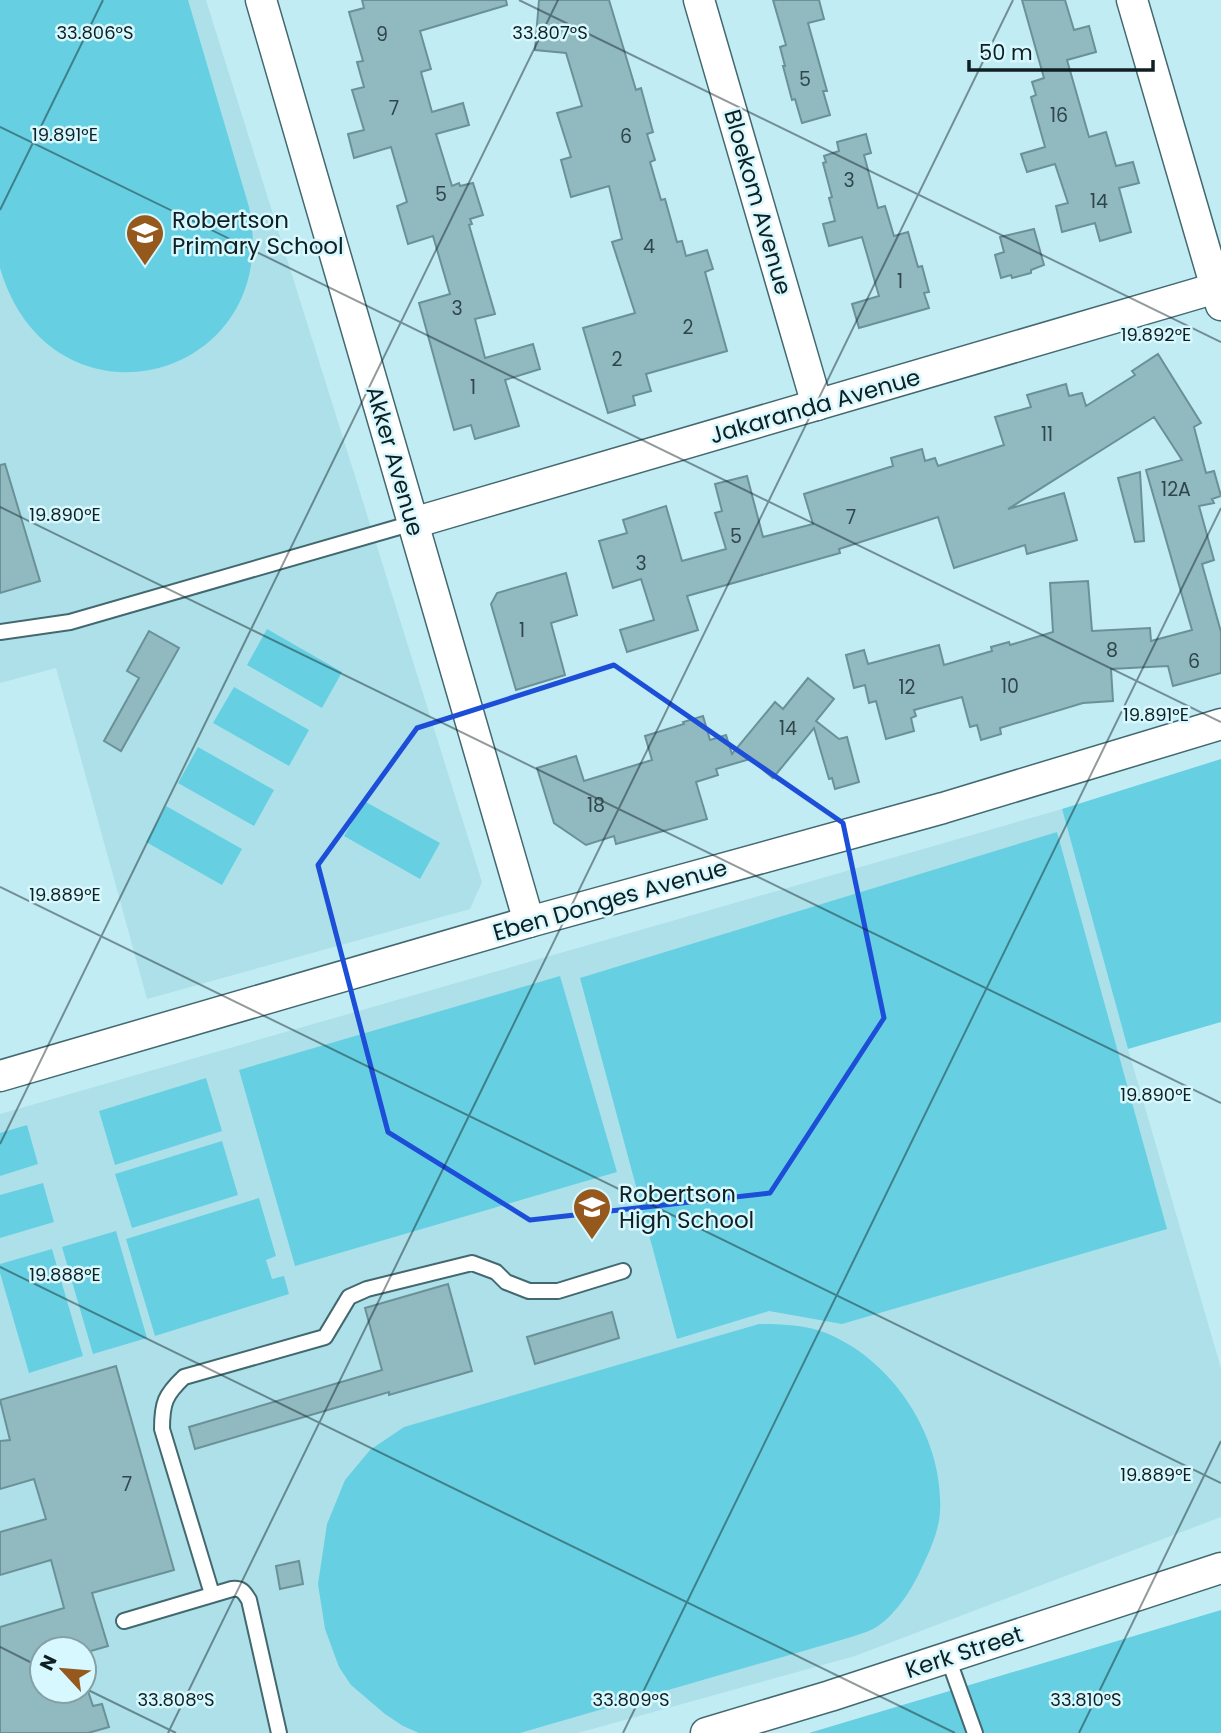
<svg xmlns="http://www.w3.org/2000/svg" width="1221" height="1733" viewBox="0 0 1221 1733" font-family="Poppins,sans-serif">
<rect width="100%" height="100%" fill="#c2ecf4"/>
<g fill="#aee0ea" fill-rule="evenodd">
<polygon points="0,0 206,0 482,882 470,909 147,999 56,668 0,683"/>
<path d="M1062,809L1128,1049L1221,1368V1517L855,1656L578,1733H0V1114ZM42,1649H84V1691H42Z"/>
</g>
<g fill="#66d0e2">
<path d="M0,0H188L249,207C285,382 51,442 0,268Z"/>
<polygon points="267,629 342,672 322,708 247,665"/>
<polygon points="234,687 309,730 289,766 213,723"/>
<polygon points="198,747 274,790 254,826 178,783"/>
<polygon points="1221,759 1221,1022 1128,1049 1062,809"/>
<polygon points="364,801 440,843 420,879 344,836"/>
<polygon points="166,806 242,849 222,885 146,842"/>
<polygon points="1057,832 1167,1229 842,1324 769,1311 677,1339 580,978"/>
<polygon points="560,976 617,1172 295,1266 239,1070"/>
<polygon points="206,1078 222,1131 115,1165 99,1111"/>
<polygon points="27,1125 38,1164 0,1176 0,1133"/>
<polygon points="222,1141 238,1195 132,1228 115,1174"/>
<polygon points="43,1183 54,1222 0,1238 0,1195"/>
<polygon points="259,1198 276,1256 266,1260 272,1279 284,1276 289,1294 155,1336 126,1239"/>
<polygon points="116,1231 147,1338 93,1354 62,1247"/>
<polygon points="52,1249 83,1356 29,1373 0,1273 0,1264"/>
<path d="M759,1324C785,1324 813,1325 837,1338C899,1369 944,1442 940,1512C939,1530 930,1551 922,1567C913,1588 894,1618 873,1629C865,1633 856,1635 848,1638L520,1733H419L403,1726L385,1714L351,1685L339,1667L325,1629L318,1584L327,1524L345,1480L370,1450L404,1427Z"/>
<polygon points="1221,1610 1221,1733 809,1733"/>
</g>
<g fill="#90b9c0" stroke="#6a9198" stroke-width="2">
<polygon points="362,0 506,0 507,5 420,31 431,69 421,72 432,112 463,103 469,125 436,134 452,186 459,183 460,186 473,183 483,215 470,219 472,224 469,225 495,314 475,319 485,358 533,344 540,369 505,380 519,426 475,439 471,425 454,430 419,303 450,294 433,236 408,244 397,206 407,202 391,147 354,158 348,134 364,130 352,90 364,87 357,62 363,61 349,12 364,8"/>
<polygon points="539,0 609,0 636,90 641,88 653,132 647,134 655,160 650,162 661,200 665,199 677,242 682,241 686,256 707,250 713,269 705,272 727,351 646,374 651,391 633,396 635,405 608,413 583,328 635,313 612,242 622,239 609,186 571,197 561,160 571,157 557,113 582,106 566,53 535,50"/>
<polygon points="773,0 819,0 824,19 808,23 827,91 823,91 830,115 802,123 795,99 792,100 783,66 785,66 780,47 786,45"/>
<polygon points="1022,0 1065,0 1074,30 1089,26 1096,52 1067,60 1089,137 1106,132 1116,166 1133,162 1139,183 1119,188 1131,232 1100,241 1095,223 1062,232 1056,206 1068,203 1055,164 1027,172 1021,154 1045,147 1031,97 1036,95 1032,82 1044,78"/>
<polygon points="866,134 871,153 864,155 878,208 885,206 894,236 908,232 918,267 922,266 929,292 924,293 929,308 859,328 852,304 879,296 862,237 829,246 823,224 835,221 829,198 832,197 823,163 826,162 824,156 839,151 837,142"/>
<polygon points="1034,229 1044,265 1031,270 1031,273 1012,278 1011,275 1001,278 995,255 1004,252 1000,237"/>
<polygon points="1158,354 1201,423 1194,427 1206,473 1214,471 1221,496 1212,499 1214,503 1199,506 1214,560 1202,564 1221,632 1221,673 1173,686 1168,666 1111,669 1113,701 1083,703 1000,728 1001,734 981,740 977,725 970,727 962,697 914,710 916,716 911,718 914,731 886,739 876,701 869,703 865,685 854,688 846,655 864,650 868,664 939,645 944,665 992,651 991,647 1009,642 1010,645 1053,632 1050,583 1088,581 1092,631 1150,628 1151,641 1192,630 1146,470 1182,460 1154,417 1008,509 1064,493 1077,540 1027,554 1025,545 954,568 938,517 839,549 840,553 687,596 698,630 627,652 620,630 654,620 641,579 613,588 599,541 627,533 623,520 666,506 682,561 726,549 715,513 722,511 715,484 747,476 763,537 813,524 804,494 893,466 891,458 922,449 925,461 935,458 938,466 1004,445 995,417 1031,407 1027,395 1066,384 1069,396 1082,393 1086,406 1135,375 1132,371"/>
<polygon points="5,464 40,581 0,593 0,465"/>
<polygon points="1140,472 1144,541 1135,542 1118,478"/>
<polygon points="566,573 577,615 551,623 565,675 516,690 491,604 497,593"/>
<polygon points="149,631 179,648 121,751 104,741 139,678 127,671"/>
<polygon points="808,678 834,699 816,721 839,739 847,737 859,782 835,789 832,778 829,779 814,728 773,778 750,759 716,769 718,775 696,782 707,819 616,844 614,836 586,845 554,823 537,768 576,756 584,781 652,760 645,736 684,724 683,722 703,716 710,740 726,735 732,754 775,702 783,709"/>
<polygon points="448,1284 472,1371 389,1395 389,1392 195,1449 189,1427 382,1370 365,1308"/>
<polygon points="612,1312 619,1338 535,1364 527,1337"/>
<polygon points="116,1366 174,1570 92,1593 108,1646 84,1653 84,1649 42,1649 42,1691 88,1691 93,1706 102,1704 109,1727 88,1733 0,1733 0,1627 64,1608 51,1560 0,1575 0,1532 46,1519 34,1479 0,1489 0,1441 10,1440 0,1400"/>
<polygon points="299,1561 303,1584 280,1589 276,1566"/>
</g>
<g fill="none" stroke-linecap="round" stroke-linejoin="round">
<defs>
<g id="service">
<polyline points="0,632 70,622 413,523"/>
<path d="M212,1594L162,1429C162,1403 165,1395 184,1377L325,1337L349,1297L367,1289L472,1263L496,1272L506,1282L529,1291H558L623,1271"/>
<path d="M124,1621L232,1589C242,1588 244,1592 249,1600L279,1733"/>
<polyline points="948,1658 975,1733"/>
</g>
<g id="minor">
<polyline points="261,0 529,922"/>
<polyline points="699,0 817,405"/>
<polyline points="1132,0 1221,305"/>
<polyline points="413,523 1216,288"/>
<polyline points="0,1076 529,922 943,808 1221,724"/>
<polyline points="706,1733 830,1696 1221,1568"/>
</g>
</defs>
<use href="#service" stroke="#436970" stroke-width="18"/>
<use href="#minor" stroke="#436970" stroke-width="33"/>
<use href="#service" stroke="#fff" stroke-width="14"/>
<use href="#minor" stroke="#fff" stroke-width="30"/>
</g>
<path fill="none" stroke="#1d4ed8" stroke-width="5" stroke-linejoin="round" d="M614,665L843,823L884,1018L770,1193L530,1220L388,1132L318,865L417,728Z"/>
<path fill="none" stroke="#0f1f22" stroke-width="2" stroke-opacity="0.45" d="M519,0L1221,342M0,127L1221,722M0,210L103,0M0,507L1221,1103M0,887L1221,1483M0,1144L558,0M0,1267L955,1733M0,1647L42,1668M84,1688L176,1733M168,1733L1013,0M623,1733L1221,508M1079,1733L1221,1441"/>
<defs>
<symbol id="school-pin" viewBox="-11 -11 22 30"><path d="M0 17L-7.5 6A9.5 9.5 0 1 1 7.5 6Z" fill="#96591d" stroke="#d6f8fe"/><path d="M0-5L7-2L0 1L-7-2ZM-4 1L0 2.5L4 1V4Q0 6-4 4Z" fill="#fff"/></symbol>
</defs>
<g fill-rule="evenodd">
<use href="#school-pin" x="123" y="211" width="44" height="60"/>
<use href="#school-pin" x="570" y="1185" width="44" height="60"/>
</g>
<g text-anchor="middle" dominant-baseline="central" stroke-width="5" stroke-linejoin="round" paint-order="stroke">
<g font-size="19" fill="#2f464a">
<text x="382" y="34">9</text>
<text x="805" y="79">5</text>
<text x="394" y="108">7</text>
<text x="1059" y="115">16</text>
<text x="626" y="136">6</text>
<text x="849" y="180">3</text>
<text x="441" y="194">5</text>
<text x="1099" y="201">14</text>
<text x="649" y="246">4</text>
<text x="900" y="281">1</text>
<text x="457" y="308">3</text>
<text x="688" y="327">2</text>
<text x="617" y="359">2</text>
<text x="473" y="387">1</text>
<text x="1047" y="434">11</text>
<text x="1176" y="489">12A</text>
<text x="851" y="517">7</text>
<text x="736" y="536">5</text>
<text x="641" y="563">3</text>
<text x="522" y="630">1</text>
<text x="1112" y="650">8</text>
<text x="1194" y="661">6</text>
<text x="1010" y="686">10</text>
<text x="907" y="687">12</text>
<text x="788" y="728">14</text>
<text x="596" y="805">18</text>
<text x="127" y="1484">7</text>
</g>
<g font-size="23" fill="#0f1f22" stroke="#d6f8fe">
<text transform="translate(758 202) rotate(74)">Bloekom Avenue</text>
<text transform="translate(815 406) rotate(-16)">Jakaranda Avenue</text>
<text transform="translate(395 461) rotate(74)">Akker Avenue</text>
<text transform="translate(610 900) rotate(-16)">Eben Donges Avenue</text>
<text transform="translate(964 1652) rotate(-18)">Kerk Street</text>
</g>
<g font-size="23" fill="#0f1f22" stroke="#d6f8fe" text-anchor="start">
<text x="172" y="220">Robertson<tspan x="172" dy="26">Primary School</tspan></text>
<text x="619" y="1194">Robertson<tspan x="619" dy="26">High School</tspan></text>
</g>
</g>
<g font-size="18" text-anchor="middle" fill="#0f1f22" stroke="#d6f8fe" stroke-width="5" stroke-linejoin="round" paint-order="stroke">
<text x="95" y="39">33.806°S</text>
<text x="550" y="39">33.807°S</text>
<text x="65" y="141">19.891°E</text>
<text x="1156" y="341">19.892°E</text>
<text x="65" y="521">19.890°E</text>
<text x="1156" y="721">19.891°E</text>
<text x="65" y="901">19.889°E</text>
<text x="1156" y="1101">19.890°E</text>
<text x="65" y="1281">19.888°E</text>
<text x="1156" y="1481">19.889°E</text>
<text x="176" y="1706">33.808°S</text>
<text x="631" y="1706">33.809°S</text>
<text x="1086" y="1706">33.810°S</text>
</g>
<g transform="translate(63 1670) rotate(296)"><circle r="33" fill="#d6f8fe" stroke="#86a1a6" stroke-width="2"/>
<path d="M0-5L12 26L0 18L-12 26Z" fill="#96591d"/>
<text y="-10" font-size="19" font-weight="bold" text-anchor="middle" fill="#0f1f22">N</text>
</g>
<path d="M969 60v10h184v-10" fill="none" stroke="#0f1f22" stroke-width="3.5"/>
<text x="979" y="60" font-size="21" fill="#0f1f22" stroke="#d6f8fe" stroke-width="5" paint-order="stroke">50 m</text>
</svg>
